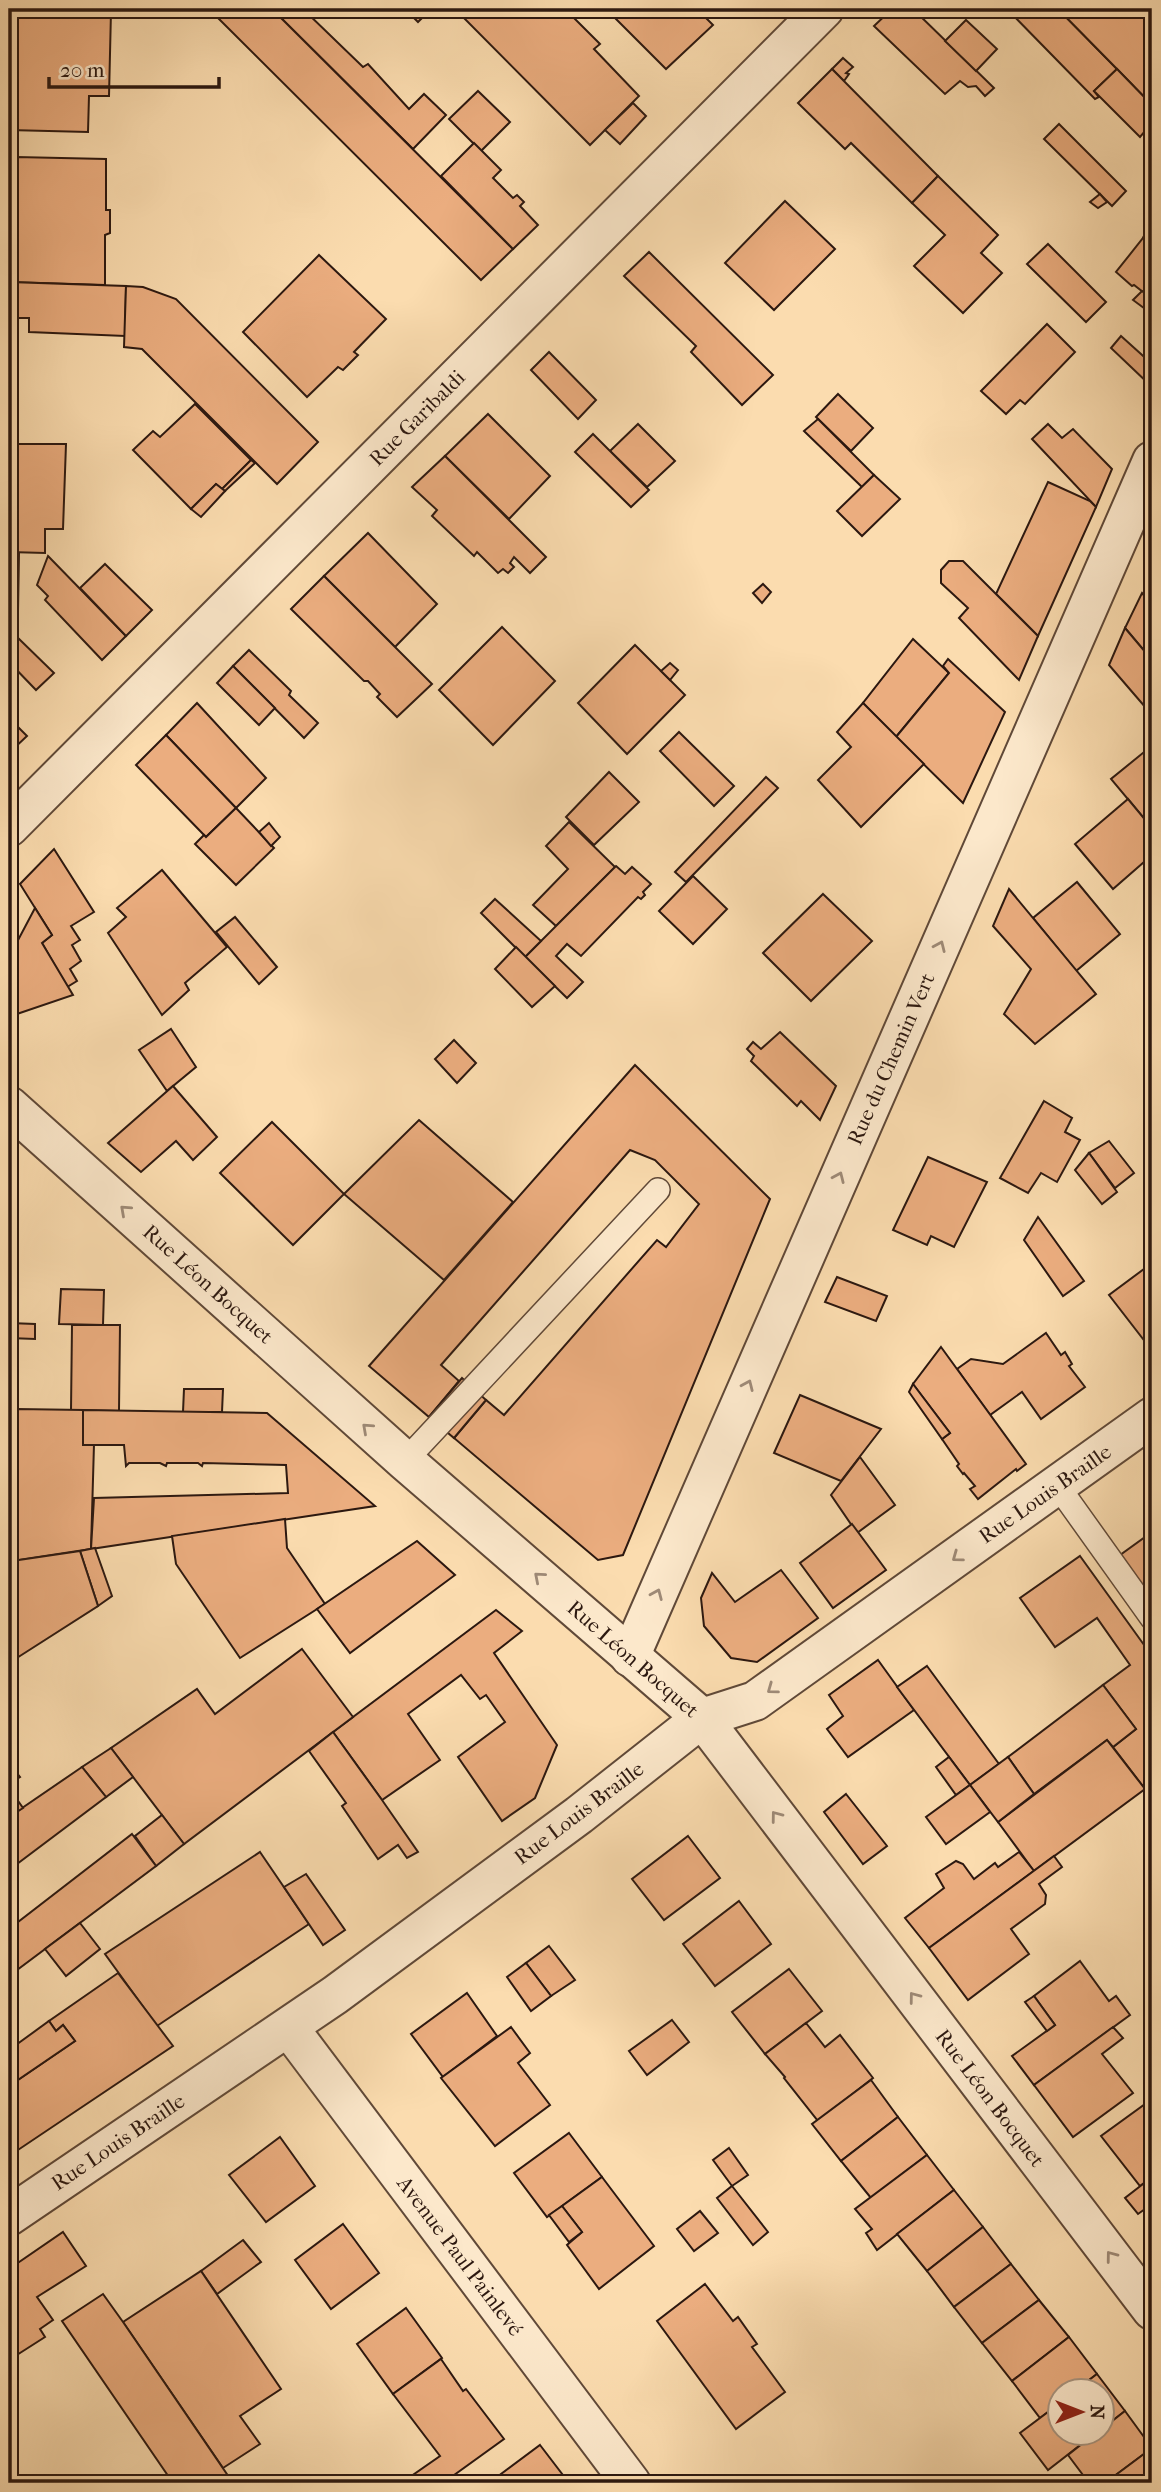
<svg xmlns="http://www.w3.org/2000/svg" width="1161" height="2492" viewBox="0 0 1161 2492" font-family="'IM FELL French Canon',serif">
<rect width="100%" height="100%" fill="#fbdcaf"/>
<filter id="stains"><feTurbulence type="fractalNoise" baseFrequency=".00286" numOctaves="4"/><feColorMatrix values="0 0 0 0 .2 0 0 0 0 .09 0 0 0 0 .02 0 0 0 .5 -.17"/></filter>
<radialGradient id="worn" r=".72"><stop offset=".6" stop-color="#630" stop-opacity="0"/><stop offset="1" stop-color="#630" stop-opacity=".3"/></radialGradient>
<g fill="#ebad7f" stroke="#2c1810" stroke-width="2">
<polygon points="9,9 70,9 70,11 9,10"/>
<rect x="93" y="9" width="27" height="3"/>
<polygon points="282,9 303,9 363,67 368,64 409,109 424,94 446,115 413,149 279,16"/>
<polygon points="405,9 431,9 418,22"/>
<polygon points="455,9 565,9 600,44 594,49 639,96 590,145"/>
<polygon points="606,9 697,9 713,25 666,69"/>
<polygon points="892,9 913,9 994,88 985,96 976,86 968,87 960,81 945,94 874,26"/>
<polygon points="1007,9 1058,9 1117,69 1094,91 1099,97 1095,99"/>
<polygon points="1058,9 1152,9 1152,105 1117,69"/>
<polygon points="9,10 111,11 109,96 89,96 88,132 9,130"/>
<polygon points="217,14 279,16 513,249 481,280 216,16"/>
<polygon points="966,20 997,49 976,71 945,41"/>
<polygon points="843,58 853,67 846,73 849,74 844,81 832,69"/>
<polygon points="832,69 938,176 912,203 851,143 845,149 798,103"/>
<polygon points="1117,69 1152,105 1152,123 1140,137 1094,91"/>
<polygon points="478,91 510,122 481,151 449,119"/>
<polygon points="633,103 646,116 620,144 605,130"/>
<polygon points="1059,124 1126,191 1112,206 1044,139"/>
<polygon points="474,143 501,170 493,178 513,198 517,195 524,202 520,206 538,225 513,249 441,176"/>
<polygon points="16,157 106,159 106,210 110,210 110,233 105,235 105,285 9,282 9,216 15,216"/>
<polygon points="938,176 998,235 981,253 1002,273 963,313 914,266 945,235 912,203"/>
<polygon points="1100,194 1107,202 1098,208 1090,202"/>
<polygon points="785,201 835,249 774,310 725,263"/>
<polygon points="1152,218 1152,246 1143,238"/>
<polygon points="1143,238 1152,246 1152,299 1134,285 1132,286 1116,272"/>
<polygon points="1048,244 1106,302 1086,322 1027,264"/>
<polygon points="649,252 773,375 742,405 691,352 696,346 624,276"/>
<polygon points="319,255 386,319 354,352 358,355 343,370 338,367 307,397 243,332"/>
<polygon points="9,282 126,286 125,336 29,332 29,318 9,318"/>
<polygon points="126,286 143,287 176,299 318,442 277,484 142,349 124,347"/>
<polygon points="1142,291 1152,299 1152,314 1133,300"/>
<polygon points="1047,324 1075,352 1025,404 1020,400 1006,414 981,391"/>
<polygon points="1121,336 1152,364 1150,385 1111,348"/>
<polygon points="549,352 596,400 578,419 531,370"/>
<polygon points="838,394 873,428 851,451 816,417"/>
<polygon points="195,404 251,460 222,489 216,484 191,509 133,450 153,431 160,437"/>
<polygon points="488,414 550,476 509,519 445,456"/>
<polygon points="818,419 874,475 862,487 804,431"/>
<polygon points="638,424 675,461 647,487 610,451"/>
<polygon points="1048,424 1062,438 1073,429 1112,469 1096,507 1032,439"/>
<polygon points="593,434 649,490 631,507 575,452"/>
<polygon points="9,444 66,444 63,529 45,529 45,553 9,552"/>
<polygon points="445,456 546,557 530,573 514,557 510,563 514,567 508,573 503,569 498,573 477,552 474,556 432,516 437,510 412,487"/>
<polygon points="251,460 255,463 225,491 222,489"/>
<polygon points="874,475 900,499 862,536 837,511"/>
<polygon points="1048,482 1090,501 1096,507 1038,636 996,594"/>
<polygon points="216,484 225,491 201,517 191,509"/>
<polygon points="368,533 437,604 395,647 324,576"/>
<polygon points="9,552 19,553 18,611 9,612"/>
<polygon points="48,556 126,636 102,660 45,600 48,596 37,585"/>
<polygon points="949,561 963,561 1038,636 1019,680 959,618 968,608 941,583 941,570"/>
<polygon points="105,564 152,610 126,636 80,588"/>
<polygon points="324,576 432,684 397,717 377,697 380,694 368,681 364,681 291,609"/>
<polygon points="763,584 771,592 762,603 753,593"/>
<polygon points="1142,593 1152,605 1152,660 1125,628"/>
<polygon points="502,627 555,681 493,745 439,690"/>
<polygon points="1125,628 1152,660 1152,715 1109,665"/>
<polygon points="15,635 54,673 36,690 9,662 9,649"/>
<polygon points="913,639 949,673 896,737 863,703"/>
<polygon points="635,645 685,695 627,754 578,703"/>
<polygon points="249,650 291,691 289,695 318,723 304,738 233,666"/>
<polygon points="948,659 1005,712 963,803 896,737 949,673 943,666"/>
<polygon points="670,663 678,670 670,680 661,671"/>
<polygon points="233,666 275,708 259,725 217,683"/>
<polygon points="197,703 266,778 236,808 166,735"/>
<polygon points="863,703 924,764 861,827 818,780 851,747 837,732"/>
<polygon points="9,718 27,736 9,753"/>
<polygon points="679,732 734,786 714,806 660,751"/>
<polygon points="166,735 236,808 206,837 136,765"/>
<polygon points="1149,748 1152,751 1152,828 1111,779"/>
<polygon points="609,772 639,802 594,845 566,817"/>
<polygon points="766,777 778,788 686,882 675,872"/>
<polygon points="1128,799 1152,828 1152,855 1113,889 1075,844"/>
<polygon points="236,808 274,848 236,885 195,844 204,835 206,837"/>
<polygon points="569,822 615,867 556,926 533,905 568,869 546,846"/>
<polygon points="269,823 280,837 271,846 259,832"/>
<polygon points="54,849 94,912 71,926 80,940 72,945 81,961 70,969 77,981 67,987 42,943 52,935 20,884"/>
<polygon points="616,866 625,874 632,867 651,884 643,892 645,895 641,899 638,897 581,956 567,944 556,956 583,982 567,998 525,957"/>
<polygon points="162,870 227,947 185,983 189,990 162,1015 108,933 126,917 117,908"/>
<polygon points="693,876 727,909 693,944 659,911"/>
<polygon points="1077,882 1120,934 1076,971 1033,918"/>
<polygon points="1009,889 1096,994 1035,1044 1004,1014 1031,969 993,926"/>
<polygon points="823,894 872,941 811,1001 763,953"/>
<polygon points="495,899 541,941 525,957 481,913"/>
<polygon points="35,908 52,935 42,943 73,995 11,1016 17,942"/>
<polygon points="235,917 277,967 259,984 216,932"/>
<polygon points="516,947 555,986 532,1007 495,969"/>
<polygon points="171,1029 196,1067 167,1091 139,1050"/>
<polygon points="780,1032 836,1086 820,1120 801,1101 797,1106 751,1061 754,1056 747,1049 753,1042 761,1049"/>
<polygon points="454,1040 476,1063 457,1083 435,1059"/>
<polygon points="635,1065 770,1199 623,1555 598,1560 454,1438 486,1400 504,1415 657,1240 666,1247 699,1204 655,1160 630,1150 441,1365 459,1381 429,1417 369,1366"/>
<polygon points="173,1086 217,1137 193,1160 176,1141 141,1172 108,1143"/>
<polygon points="1044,1101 1072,1118 1065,1132 1080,1140 1057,1182 1041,1173 1028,1193 1000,1178"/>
<polygon points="419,1120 513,1202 444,1280 344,1194"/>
<polygon points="272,1122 344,1194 293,1245 220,1173"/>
<polygon points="1109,1141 1134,1173 1115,1188 1089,1153"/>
<polygon points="1089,1153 1117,1192 1102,1204 1075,1170"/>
<polygon points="928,1157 987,1182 954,1247 931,1236 927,1245 893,1230"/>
<polygon points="1038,1217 1084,1281 1063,1296 1024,1240"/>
<polygon points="1152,1263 1152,1346 1150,1348 1109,1295"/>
<polygon points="837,1277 887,1296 876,1321 825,1302"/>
<polygon points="61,1289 104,1290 103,1325 59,1324"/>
<polygon points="9,1323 35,1324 35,1339 9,1338"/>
<polygon points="72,1325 120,1325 119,1411 71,1410"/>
<polygon points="1046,1333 1061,1355 1065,1352 1072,1364 1069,1366 1085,1387 1041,1419 1022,1392 990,1415 957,1369 971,1359 1003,1364"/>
<polygon points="941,1347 1026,1464 1017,1471 1016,1469 978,1499 970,1489 975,1486 964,1473 963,1474 957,1466 959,1464 942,1439 950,1433 913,1384"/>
<polygon points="462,1378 486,1400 454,1438 429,1417"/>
<polygon points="913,1384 950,1433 942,1439 909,1392"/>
<polygon points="184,1389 223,1389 222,1412 183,1412"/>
<polygon points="800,1395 881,1429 841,1481 774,1453"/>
<polygon points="17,1409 83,1410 83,1445 94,1444 91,1549 12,1561"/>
<polygon points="83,1410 267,1413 375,1506 91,1549 94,1498 288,1493 286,1465 203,1463 202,1466 198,1463 167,1463 166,1466 160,1463 129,1463 126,1466 124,1445 83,1445"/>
<polygon points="860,1457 895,1505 857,1533 831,1495"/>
<polygon points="285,1519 287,1548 325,1604 240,1658 176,1564 172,1536"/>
<polygon points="852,1524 886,1570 833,1608 800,1563"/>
<polygon points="1152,1532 1152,1607 1116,1558"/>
<polygon points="417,1541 455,1575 350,1653 317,1609"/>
<polygon points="95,1548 112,1596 98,1606 80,1551"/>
<polygon points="80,1551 98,1606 9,1663 12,1561"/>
<polygon points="1080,1556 1152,1656 1152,1784 1145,1789 1113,1747 1136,1729 1103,1685 1130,1665 1097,1618 1055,1647 1020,1598"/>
<polygon points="781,1570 818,1618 757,1662 731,1658 704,1626 701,1598 712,1573 735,1602"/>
<polygon points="496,1610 522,1631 494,1653 557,1745 535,1798 502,1821 458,1757 505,1722 486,1695 480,1699 461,1675 408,1714 440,1760 382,1800 333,1732"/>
<polygon points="302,1649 353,1717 184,1844 111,1748 197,1689 215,1714"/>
<polygon points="878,1660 914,1710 848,1757 827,1729 843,1716 829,1695"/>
<polygon points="927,1666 999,1764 970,1785 897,1687"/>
<polygon points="1103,1685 1136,1729 1113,1747 1107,1740 1034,1794 1008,1757"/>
<polygon points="333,1732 382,1800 418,1852 407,1858 398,1845 378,1859 342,1806 346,1803 309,1751"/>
<polygon points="1107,1740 1145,1789 1034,1871 998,1822"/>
<polygon points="111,1748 133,1777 106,1797 82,1767"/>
<polygon points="949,1757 970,1785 956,1795 936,1767"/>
<polygon points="1008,1757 1034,1794 998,1822 970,1785"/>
<polygon points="9,1763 20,1777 9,1784"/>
<polygon points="82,1767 106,1797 9,1870 9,1817"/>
<polygon points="970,1785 990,1812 946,1844 926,1817"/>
<polygon points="9,1788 23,1808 9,1817"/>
<polygon points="846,1794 887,1846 863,1864 824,1812"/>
<polygon points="162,1815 184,1844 156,1866 135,1836"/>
<polygon points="132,1834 156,1866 9,1976 9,1929"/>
<polygon points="688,1836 720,1878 664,1920 632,1879"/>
<polygon points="260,1852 309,1924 157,2026 105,1954"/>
<polygon points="1019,1852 1034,1871 929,1948 905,1918 944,1888 936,1874 956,1861 963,1864 974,1879 995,1863 998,1867"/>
<polygon points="1054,1856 1062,1867 1039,1884 1046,1895 1045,1904 1011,1929 1029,1954 968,2000 929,1948"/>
<polygon points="306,1874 345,1930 323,1945 284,1887"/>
<polygon points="739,1901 771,1944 715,1986 683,1944"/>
<polygon points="80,1923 100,1949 66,1976 45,1949"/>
<polygon points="549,1946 575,1980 551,1996 526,1963"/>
<polygon points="1080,1961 1109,2001 1116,1996 1130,2015 1034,2085 1012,2056 1055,2025 1034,1996"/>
<polygon points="526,1963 551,1996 531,2011 507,1977"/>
<polygon points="789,1969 822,2011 765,2054 732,2012"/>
<polygon points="118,1973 173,2046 9,2156 9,2086 75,2041 63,2025 56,2031 49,2021"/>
<polygon points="467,1993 497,2036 443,2077 411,2034"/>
<polygon points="1034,1996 1055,2025 1047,2031 1025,2002"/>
<polygon points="672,2020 689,2042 647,2075 629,2051"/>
<polygon points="49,2021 56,2031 63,2025 75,2041 9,2086 9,2050"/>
<polygon points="806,2023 825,2047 840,2035 873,2078 818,2121 784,2078 785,2077 765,2054"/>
<polygon points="511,2027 530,2053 518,2063 550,2105 495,2146 441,2078"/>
<polygon points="1113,2027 1123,2038 1102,2054 1133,2093 1073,2137 1034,2085"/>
<polygon points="871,2080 898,2117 841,2161 812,2124"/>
<polygon points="1152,2099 1152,2177 1140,2186 1101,2136"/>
<polygon points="898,2117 927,2155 871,2198 841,2161"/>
<polygon points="569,2133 602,2177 547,2217 514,2173"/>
<polygon points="280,2137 315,2186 266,2222 229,2175"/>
<polygon points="729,2148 748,2175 732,2186 713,2160"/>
<polygon points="927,2155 954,2190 877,2250 866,2233 872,2229 855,2209"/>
<polygon points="602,2177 654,2246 599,2289 567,2245 582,2232 562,2206"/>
<polygon points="1152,2177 1152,2204 1138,2214 1125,2198"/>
<polygon points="732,2186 768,2232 753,2245 717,2198"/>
<polygon points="954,2190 983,2227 927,2271 897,2234"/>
<polygon points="562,2206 582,2232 569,2242 549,2215"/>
<polygon points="700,2211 718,2233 694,2251 677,2229"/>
<polygon points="343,2224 379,2273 331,2309 295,2260"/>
<polygon points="983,2227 1011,2264 954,2307 927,2271"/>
<polygon points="63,2232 86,2266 37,2297 53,2320 40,2329 45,2337 9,2360 9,2269"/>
<polygon points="243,2240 261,2262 217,2294 201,2271"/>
<polygon points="1011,2264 1039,2300 982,2343 954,2307"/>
<polygon points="201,2271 281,2389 240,2416 260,2444 223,2468 123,2322"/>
<polygon points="705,2284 733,2321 738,2317 757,2344 752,2347 785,2392 736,2429 657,2321"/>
<polygon points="103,2294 123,2322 233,2483 173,2483 62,2321"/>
<polygon points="1039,2300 1069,2337 1012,2381 982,2343"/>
<polygon points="406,2308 442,2358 393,2394 357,2344"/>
<polygon points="1069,2337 1097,2374 1076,2390 1060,2390 1060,2403 1040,2418 1012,2381"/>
<polygon points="441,2359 463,2391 466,2389 504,2439 443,2483 415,2483 410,2477 440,2456 393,2394"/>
<polygon points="1097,2374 1125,2411 1102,2429 1102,2390 1076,2390"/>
<polygon points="1060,2403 1060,2432 1097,2432 1048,2470 1020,2433"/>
<polygon points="1125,2411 1152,2448 1105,2483 1089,2483 1068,2455 1097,2432 1102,2432 1102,2429"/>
<polygon points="540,2445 569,2483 489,2483"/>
<polygon points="1152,2448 1152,2483 1105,2483"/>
</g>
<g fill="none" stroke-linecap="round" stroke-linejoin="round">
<defs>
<g id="service">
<polyline points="405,1461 658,1190"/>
<polyline points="1057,1485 1152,1618"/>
</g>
<g id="minor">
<polyline points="9,827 824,9"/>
<polyline points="9,1106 405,1461 702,1718 1152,2310"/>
<polyline points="630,1657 1152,461"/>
<polyline points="289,2028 631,2483"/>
<polyline points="9,2216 335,1995 579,1815 702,1718 755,1701 1152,1417"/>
</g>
</defs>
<use href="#service" stroke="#604938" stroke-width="26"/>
<use href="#minor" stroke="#604938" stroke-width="42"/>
<use href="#service" stroke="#fce8cb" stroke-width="23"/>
<use href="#minor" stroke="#fce8cb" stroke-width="38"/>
</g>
<defs><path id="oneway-chevron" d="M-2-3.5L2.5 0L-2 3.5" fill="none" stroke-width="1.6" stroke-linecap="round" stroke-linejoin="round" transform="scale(1.75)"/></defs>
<g stroke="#9e8a77">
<use href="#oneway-chevron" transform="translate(940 946) rotate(-66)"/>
<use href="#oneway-chevron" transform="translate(839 1177) rotate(-66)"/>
<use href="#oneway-chevron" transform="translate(125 1210) rotate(-138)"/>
<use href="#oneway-chevron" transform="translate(748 1385) rotate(-66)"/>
<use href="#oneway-chevron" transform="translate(367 1428) rotate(-138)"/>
<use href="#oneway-chevron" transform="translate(957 1557) rotate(144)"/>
<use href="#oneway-chevron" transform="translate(539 1577) rotate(-139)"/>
<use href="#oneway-chevron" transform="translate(657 1594) rotate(-67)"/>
<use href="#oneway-chevron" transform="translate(772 1689) rotate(144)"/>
<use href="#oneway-chevron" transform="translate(776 1816) rotate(-127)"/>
<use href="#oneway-chevron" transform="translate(914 1997) rotate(-127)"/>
<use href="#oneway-chevron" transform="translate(1111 2256) rotate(-127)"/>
</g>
<g text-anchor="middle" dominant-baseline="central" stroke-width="5" stroke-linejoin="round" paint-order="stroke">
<g font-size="21" fill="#2c1810" stroke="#fce8cb">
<text transform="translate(417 418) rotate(-45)">Rue Garibaldi</text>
<text transform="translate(891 1059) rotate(-66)">Rue du Chemin Vert</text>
<text transform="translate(208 1284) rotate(42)">Rue Léon Bocquet</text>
<text transform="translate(1045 1494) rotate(-35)">Rue Louis Braille</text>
<text transform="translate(633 1659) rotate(41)">Rue Léon Bocquet</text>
<text transform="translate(579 1813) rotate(-37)">Rue Louis Braille</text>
<text transform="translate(990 2098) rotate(53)">Rue Léon Bocquet</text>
<text transform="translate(118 2142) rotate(-34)">Rue Louis Braille</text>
<text transform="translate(460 2256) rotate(53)">Avenue Paul Painlevé</text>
</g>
</g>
<rect width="1161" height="2492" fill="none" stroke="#fbdcaf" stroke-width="35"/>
<rect x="10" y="10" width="1140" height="2471" fill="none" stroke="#2c1810" stroke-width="3.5"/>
<rect x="18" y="18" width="1126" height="2457" fill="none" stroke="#2c1810" stroke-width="2"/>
<g transform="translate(1081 2412) rotate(90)"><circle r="33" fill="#fce8cb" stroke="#a99580" stroke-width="2"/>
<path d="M0-5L12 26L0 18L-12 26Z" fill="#8f2418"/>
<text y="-10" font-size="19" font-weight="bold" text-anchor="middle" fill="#2c1810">N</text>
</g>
<path d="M49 77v10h170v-10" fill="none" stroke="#2c1810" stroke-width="3.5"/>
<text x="60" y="77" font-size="21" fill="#2c1810" stroke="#fce8cb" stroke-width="5" paint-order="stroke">20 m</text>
<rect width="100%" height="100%" filter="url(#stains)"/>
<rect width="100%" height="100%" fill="url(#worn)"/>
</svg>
